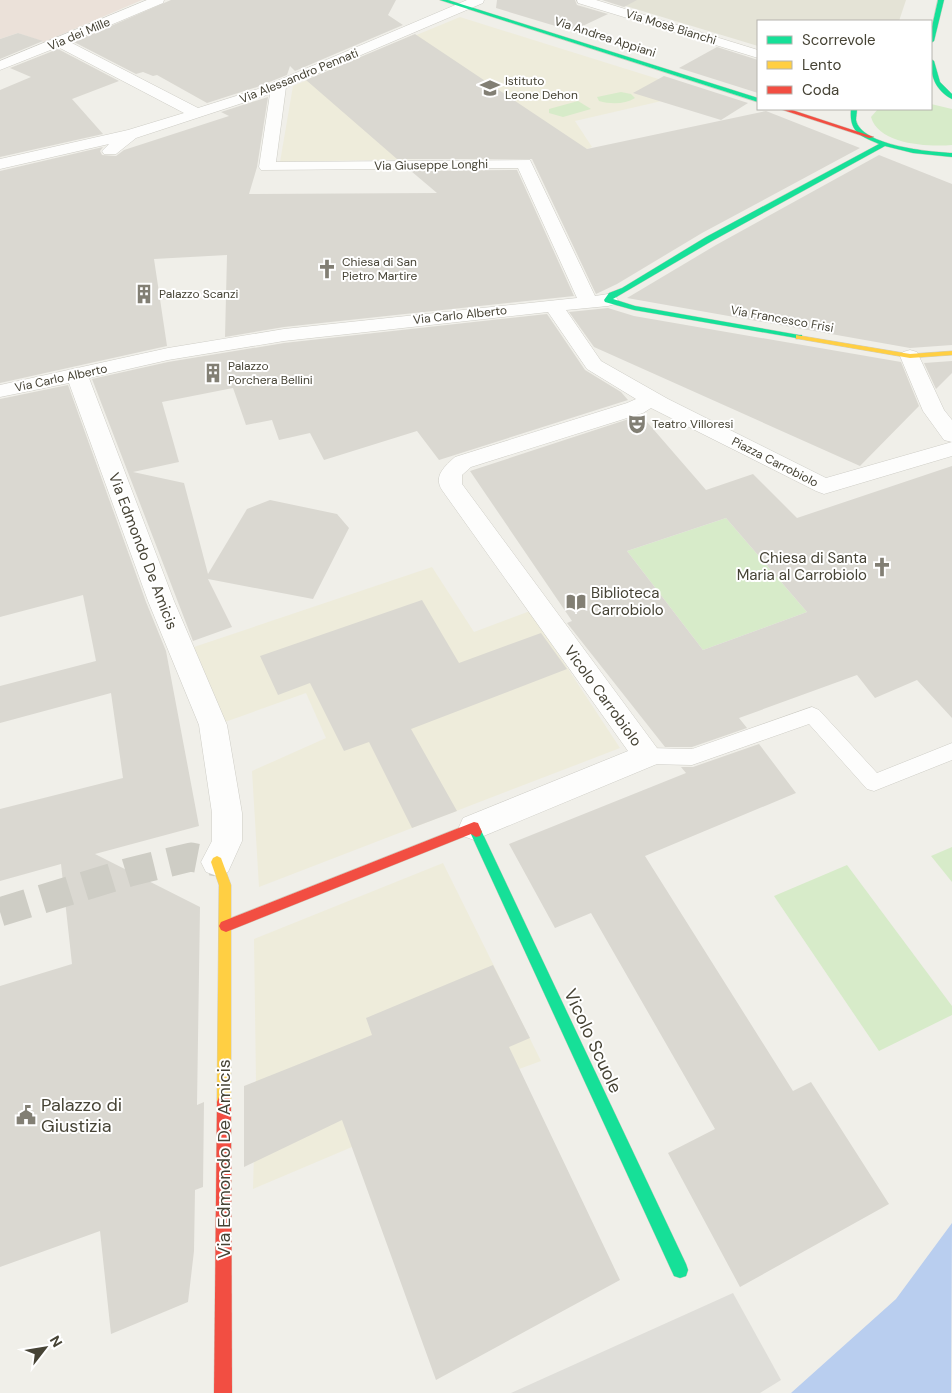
<svg xmlns="http://www.w3.org/2000/svg" width="952" height="1393" viewBox="0 0 952 1393" font-family="'DM Sans',sans-serif">
<rect width="100%" height="100%" fill="#f0efe9"/>
<polygon fill="#e4e3d6" points="606,0 906,0 899,21 758,21 758,46"/>
<g fill="#eeecdb">
<polygon points="460,17 623,68 681,86 666,100 575,121 592,147 569,156 280,162 293,86"/>
<polygon points="432,567 474,632 530,611 620,748 259,887 252,771 326,738 306,693 225,722 194,647"/>
<polygon points="443,863 541,1061 519,1069 352,1147 253,1189 256,1081 254,939"/>
</g>
<polygon fill="#ebe1d9" points="0,0 142,0 44,42 18,33 0,39"/>
<g fill="#d7ebc9">
<path d="M621,92L631,94L635,98C624,105 610,104 599,101L597,97Z"/>
<polygon points="578,101 591,109 563,117 549,113 549,109"/>
<path d="M931,104L952,109V145C929,147 879,145 871,117L878,109H931Z"/>
<polygon points="726,518 807,612 703,650 627,551"/>
<polygon points="952,847 952,882 931,856"/>
<polygon points="847,865 952,1006 952,1015 879,1051 774,896"/>
</g>
<polygon fill="#dfded9" points="733,1293 781,1380 760,1393 511,1393"/>
<polygon fill="#b9ceef" points="952,1223 951,1393 791,1393 896,1299"/>
<g fill="#dad8d1" fill-rule="evenodd">
<polygon points="171,0 396,0 388,15 403,25 295,71 290,66 287,75 257,87 207,103 157,75 153,76 143,72 136,74 74,42"/>
<polygon points="497,0 575,0 577,5 608,14 572,31 496,8"/>
<polygon points="602,0 637,0 624,7"/>
<polygon points="18,33 43,41 0,59 0,39"/>
<polygon points="415,34 587,149 766,111 860,148 702,233 617,284 596,294 532,159 397,159 306,80"/>
<polygon points="717,47 758,60 758,93 679,68"/>
<polygon points="58,49 119,81 72,99 103,134 0,157 0,90 31,77 10,68"/>
<polygon points="664,76 748,103 721,120 633,93"/>
<polygon points="268,97 257,167 249,194 437,193 411,171 517,170 574,296 284,327 225,337 227,255 154,259 167,346 0,383 0,171 103,147 100,151 102,155 116,156 124,150 229,116 221,112"/>
<polygon points="879,155 952,184 952,345 910,348 627,298 716,245"/>
<polygon points="608,308 634,316 901,362 919,406 860,466 594,347 569,312"/>
<polygon points="547,314 585,370 621,392 628,400 439,460 417,431 324,460 310,433 279,440 272,420 246,425 233,388 162,402 179,462 133,472 184,483 208,574 247,509 270,500 337,514 349,528 313,599 208,579 232,627 193,641 92,379 168,362 284,343"/>
<polygon points="952,361 952,373 936,389 924,363"/>
<polygon points="68,385 146,602 166,651 199,826 95,854 200,907 197,1105 204,1102 203,1187 195,1190 194,1251 188,1302 111,1334 100,1231 0,1267 0,986 72,964 61,864 0,881 0,809 123,778 111,693 0,723 0,686 96,661 83,595 0,617 0,399"/>
<path d="M641,415L706,490L753,474L797,518L952,466V718L917,680L875,698L857,675L739,718L747,728L692,747H665L567,623L572,621L470,471ZM726,518L807,612L703,650L627,551Z"/>
<polygon points="422,600 459,663 541,633 567,669 411,729 457,811 412,828 369,742 344,751 310,683 278,695 260,656"/>
<polygon points="759,744 796,793 645,856 793,1091 811,1082 889,1204 740,1287 668,1153 715,1129 591,913 555,928 509,844 686,773 681,767 693,767"/>
<polygon points="493,965 530,1038 509,1047 620,1280 436,1380 342,1120 244,1167 244,1086 372,1035 366,1018"/>
</g>
<g fill="none" stroke-linecap="round" stroke-linejoin="round">
<polyline stroke="#cecdc5" stroke-width="29" stroke-dasharray="29 15" stroke-linecap="butt" points="0,912 130,872 191,857 217,862"/>
<defs>
<polygon id="lane" points="812,707 819,710 877,773 952,743 952,760 874,791 867,789 809,724 692,765 647,764 640,762 637,756 640,750 647,748 692,749"/>
<g id="street">
<path d="M147,0H164L163,3L70,42L198,108L258,89L467,0H484L483,3L286,87L276,162L530,160L595,296L608,294L615,296L618,300L615,304L608,306L566,310L601,361L668,399L826,478L952,442L944,440L923,411L900,356L903,352L910,350L917,352L944,410L952,420V456L824,494L816,491L651,408L643,413L471,467L462,475V484L657,748L661,756L657,764L474,840L463,836L459,827L463,818L628,751L442,490C433,476 445,466 455,457L627,403L636,399L587,369L548,312L284,341L168,360L89,378L174,601L227,725L242,813V841L228,872L217,876L206,872L201,862L212,841V813L199,725L148,601L69,383L0,397V385L168,348L284,329L577,298L518,168L261,170L259,167L270,94L136,138L116,154H104L102,151L109,144L0,169V159L128,130L184,113L58,47L0,70V61Z"/>
<polygon points="577,0 596,0 758,50 758,58 578,3"/>
</g>
<g id="fast">
<polygon points="440,0 448,0 758,98 758,102"/>
<polygon points="938,0 944,0 934,41 931,43 931,31"/>
<path d="M931,59L934,61L940,82L952,94V99C936,91 930,76 931,59Z"/>
<path d="M851,109H857C857,112 856,117 856,120C861,146 931,152 952,153V157L913,153L885,146L712,241L613,299L635,306L799,335H802V339L634,310L605,302L604,300L609,293L622,288L706,237L879,144C860,136 849,132 851,109Z"/>
<polygon points="476,827 480,828 686,1264 688,1270 686,1276 680,1278 674,1276 470,832 472,828"/>
</g>
<g id="slow">
<polygon points="796,335 910,354 952,351 952,355 910,358 799,339 796,339"/>
<polygon points="217,856 221,858 231,885 231,1102 229,1107 224,1109 219,1107 217,1102 219,885 211,862 213,858"/>
</g>
<g id="jam">
<polygon points="780,109 789,109 874,137 869,138"/>
<polygon points="474,822 478,823 482,832 480,836 476,837 471,834 226,932 221,930 219,926 221,922"/>
<polygon points="224,1095 229,1097 231,1102 232,1393 214,1393 217,1102 219,1097"/>
</g>
</defs>
<use href="#lane" stroke="#cecdc6" stroke-width="1"/>
<use href="#street" stroke="#cecdc6" stroke-width="1"/>
<use href="#fast" stroke="#d0cec0" stroke-width="1"/>
<use href="#slow" stroke="#d0cec0" stroke-width="1"/>
<use href="#jam" stroke="#d0cec0" stroke-width="1"/>
<use href="#lane" fill="#fdfdfc" fill-rule="evenodd"/>
<use href="#street" fill="#fdfdfc" fill-rule="evenodd"/>
<use href="#fast" fill="#16e098" fill-rule="evenodd"/>
<use href="#slow" fill="#ffcf43" fill-rule="evenodd"/>
<use href="#jam" fill="#f24e42" fill-rule="evenodd"/>
</g>
<defs>
<symbol id="school-bare" viewBox="-9 -9 18 18"><path d="M0-5L7-2L0 1L-7-2ZM-4 1L0 2.5L4 1V4Q0 6-4 4Z" fill="#827f74" stroke="#fff" stroke-width="2.5" paint-order="stroke"/></symbol>
<symbol id="church-bare" viewBox="-9 -9 18 18"><path d="M-1.2-6h2.4v3.5h3.3v2.4h-3.3V6h-2.4V-.1h-3.3v-2.4h3.3Z" fill="#827f74" stroke="#fff" stroke-width="2.5" paint-order="stroke"/></symbol>
<symbol id="building-bare" viewBox="-9 -9 18 18"><path d="M-4-6H4V6H1V3H-1V6H-4ZM-2.5-4.3h1.7v1.8h-1.7ZM.8-4.3h1.7v1.8H.8ZM-2.5-1h1.7V.8h-1.7ZM.8-1h1.7V.8H.8Z" fill="#827f74" stroke="#fff" stroke-width="2.5" paint-order="stroke"/></symbol>
<symbol id="theatre-bare" viewBox="-9 -9 18 18"><path d="M-5-5.5Q0-4 5-5.5V0Q5 5 0 6Q-5 5-5 0ZM-3.3-2.5H-1v1.5H-3.3ZM1-2.5H3.3v1.5H1ZM-2.8 1Q0 5.5 2.8 1Z" fill="#827f74" stroke="#fff" stroke-width="2.5" paint-order="stroke"/></symbol>
<symbol id="library-bare" viewBox="-9 -9 18 18"><path d="M-6-4Q-3-5.5-.7-3.5V5Q-3 3-6 4ZM6-4Q3-5.5 .7-3.5V5Q3 3 6 4Z" fill="#827f74" stroke="#fff" stroke-width="2.5" paint-order="stroke"/></symbol>
<symbol id="civic-bare" viewBox="-9 -9 18 18"><path d="M-.6-6.5H3V-4.5H.6V-3L4-1V1h2V6H-6V1h2V-1L-.6-3ZM-1.2 2.5V6h2.4V2.5Z" fill="#827f74" stroke="#fff" stroke-width="2.5" paint-order="stroke"/></symbol>
</defs>
<g fill-rule="evenodd">
<use href="#school-bare" x="476" y="74" width="28" height="28"/>
<use href="#church-bare" x="313" y="255" width="28" height="28"/>
<use href="#building-bare" x="130" y="280" width="28" height="28"/>
<use href="#building-bare" x="199" y="359" width="28" height="28"/>
<use href="#theatre-bare" x="623" y="410" width="28" height="28"/>
<use href="#church-bare" x="868" y="553" width="28" height="28"/>
<use href="#library-bare" x="562" y="588" width="28" height="28"/>
<use href="#civic-bare" x="12" y="1101" width="28" height="28"/>
</g>
<g text-anchor="middle" dominant-baseline="central" stroke-width="4" stroke-linejoin="round" paint-order="stroke">
<g font-size="12" fill="#464335" stroke="#fff">
<text transform="translate(671 27) rotate(17)">Via Mosè Bianchi</text>
<text transform="translate(79 34) rotate(-23)">Via dei Mille</text>
<text transform="translate(605 37) rotate(18)">Via Andrea Appiani</text>
<text transform="translate(299 76) rotate(-22)">Via Alessandro Pennati</text>
<text transform="translate(431 165) rotate(-1)">Via Giuseppe Longhi</text>
<text transform="translate(460 315) rotate(-6)">Via Carlo Alberto</text>
<text transform="translate(782 319) rotate(10)">Via Francesco Frisi</text>
<text transform="translate(61 378) rotate(-12)">Via Carlo Alberto</text>
<text transform="translate(775 462) rotate(27)">Piazza Carrobiolo</text>
</g>
<g font-size="12" fill="#464335" stroke="#fff" text-anchor="start">
<text x="505" y="81">Istituto<tspan x="505" dy="14">Leone Dehon</tspan></text>
<text x="342" y="262">Chiesa di San<tspan x="342" dy="14">Pietro Martire</tspan></text>
<text x="159" y="294">Palazzo Scanzi</text>
<text x="228" y="366">Palazzo<tspan x="228" dy="14">Porchera Bellini</tspan></text>
<text x="652" y="424">Teatro Villoresi</text>
</g>
<g font-size="15" fill="#464335" stroke="#fff">
<text transform="translate(143 551) rotate(69)">Via Edmondo De Amicis</text>
<text transform="translate(603 696) rotate(54)">Vicolo Carrobiolo</text>
</g>
<g font-size="15" fill="#464335" stroke="#fff" text-anchor="end">
<text x="867" y="558">Chiesa di Santa<tspan x="867" dy="17">Maria al Carrobiolo</tspan></text>
<text x="591" y="593" text-anchor="start">Biblioteca<tspan x="591" dy="17">Carrobiolo</tspan></text>
</g>
<g font-size="18" fill="#464335" stroke="#fff">
<text transform="translate(593 1041) rotate(65)">Vicolo Scuole</text>
<text transform="translate(224 1159) rotate(-90)">Via Edmondo De Amicis</text>
</g>
<g font-size="18" fill="#464335" stroke="#fff" text-anchor="start">
<text x="41" y="1105">Palazzo di<tspan x="41" dy="21">Giustizia</tspan></text>
</g>
</g>
<rect x="757" y="20" width="175" height="90" fill="#ffffff" stroke="#b5b4ae"/>
<rect x="767" y="36" width="25" height="8" fill="#16e098" stroke="#b5b4ae"/>
<text x="802" y="45" font-size="15" fill="#464335">Scorrevole</text>
<rect x="767" y="61" width="25" height="8" fill="#ffcf43" stroke="#b5b4ae"/>
<text x="802" y="70" font-size="15" fill="#464335">Lento</text>
<rect x="767" y="86" width="25" height="8" fill="#f24e42" stroke="#b5b4ae"/>
<text x="802" y="95" font-size="15" fill="#464335">Coda</text>
<g transform="translate(45 1348) rotate(59)" stroke="#ffffff" stroke-width="4" paint-order="stroke">
<path d="M0-4L9 19L0 12L-9 19Z" fill="#464335"/>
<text y="-8" font-size="14" font-weight="bold" text-anchor="middle" fill="#464335">N</text>
</g>
</svg>
